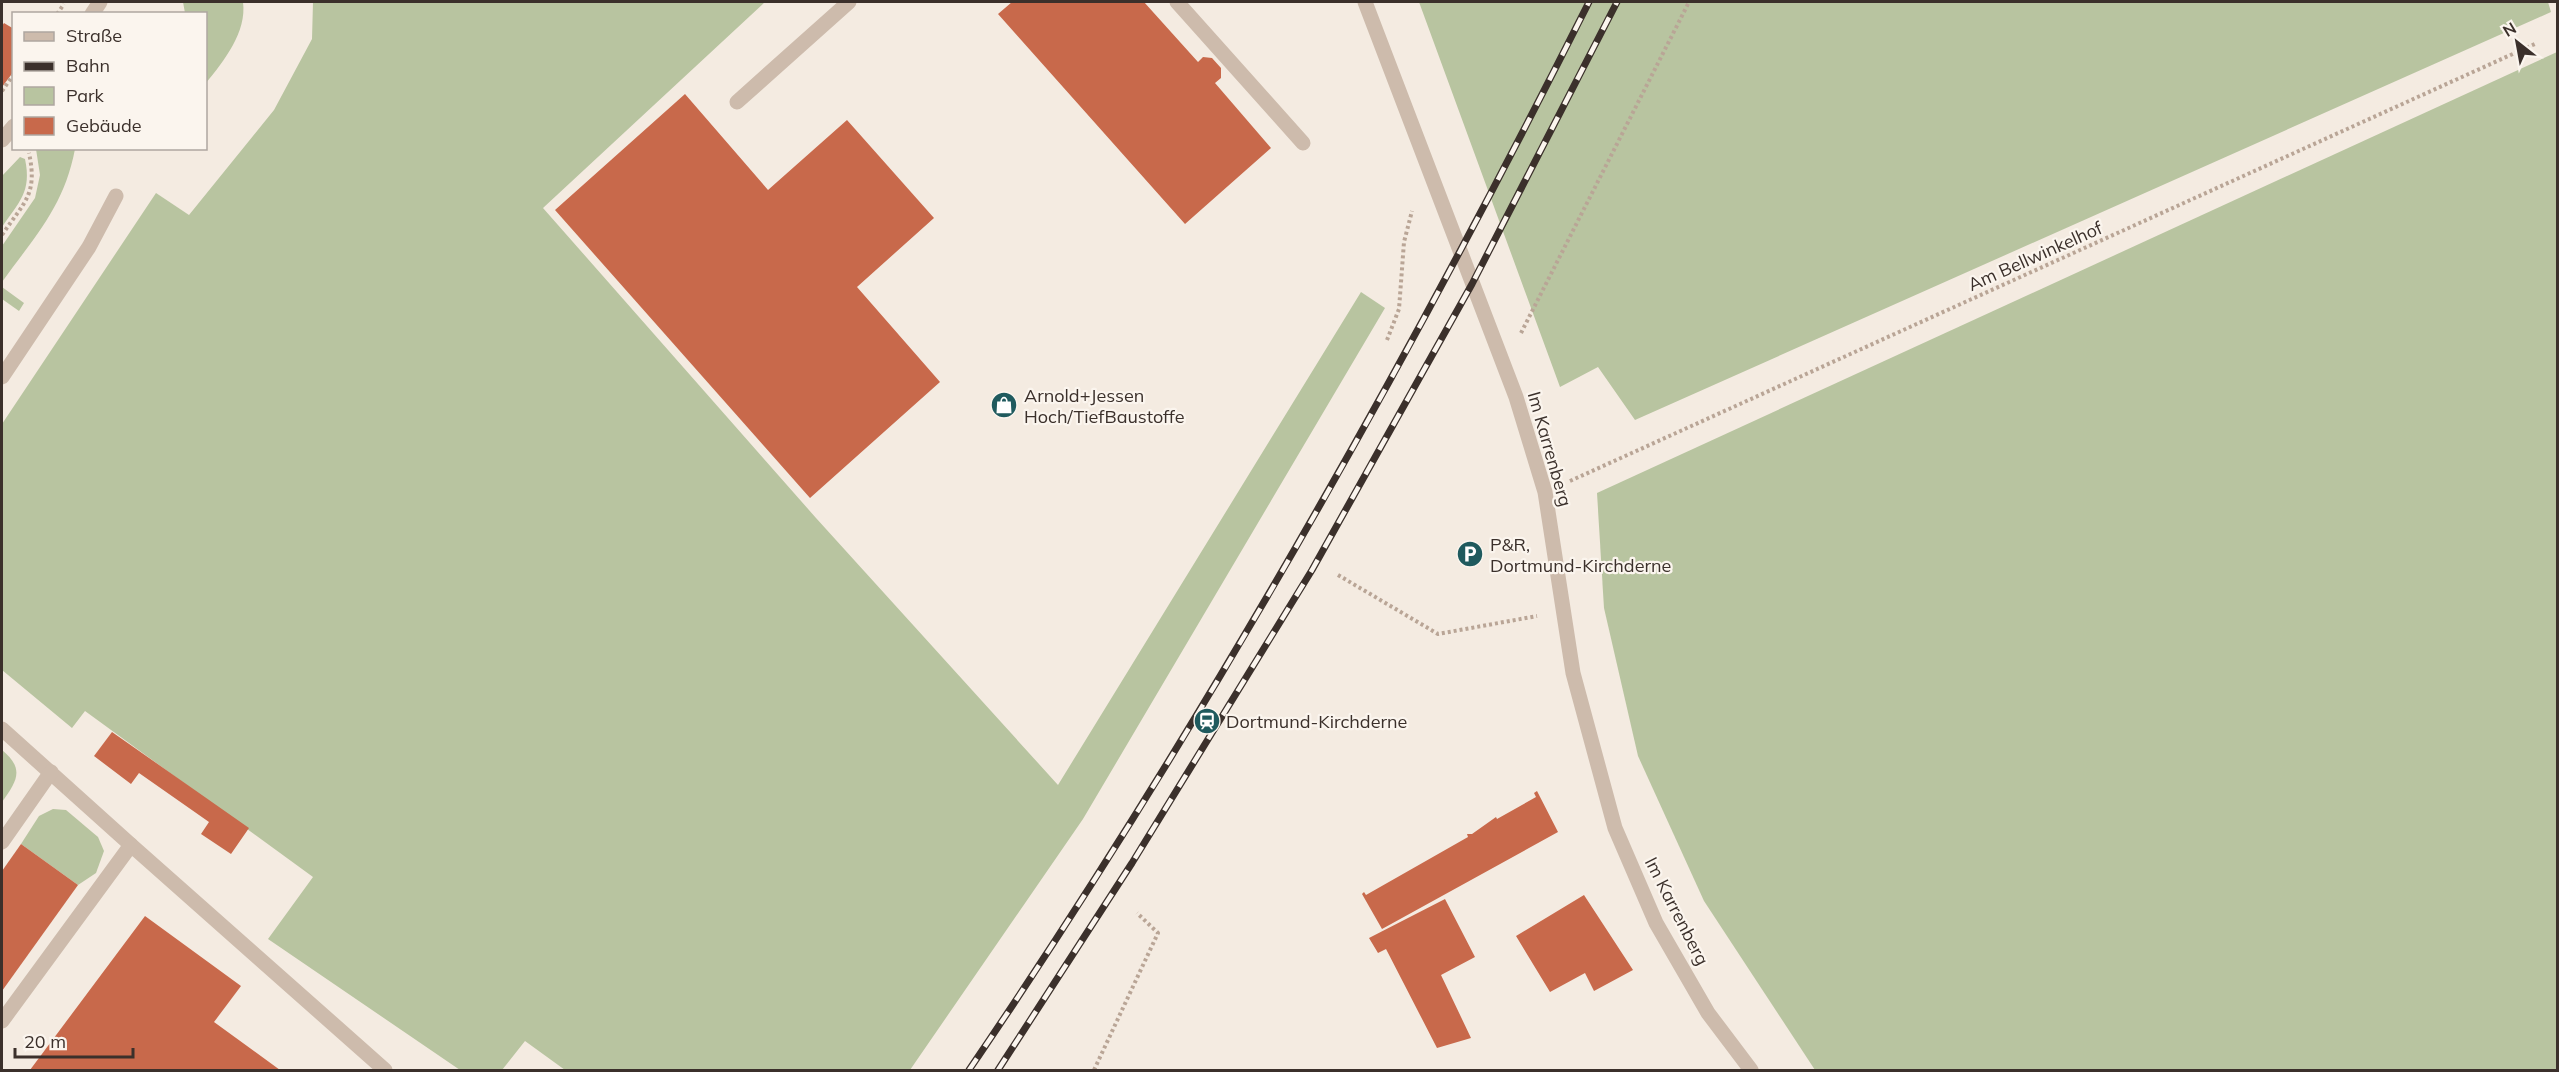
<svg xmlns="http://www.w3.org/2000/svg" width="2559" height="1072" viewBox="0 0 2559 1072" font-family="Mulish,sans-serif">
<rect width="100%" height="100%" fill="#f4ebe1"/>
<g fill="#b8c4a0">
<path d="M183,2H243C247,32 224,61 206,83V14L185,13Z"/>
<polygon points="313,2 765,2 543,208 816,518 1058,785 1361,292 1385,308 1083,819 910,1070 565,1070 525,1041 502,1070 460,1070 268,939 313,877 85,711 72,728 2,670 2,424 156,193 189,215 274,110 312,39"/>
<polygon points="1419,2 2548,2 2551,12 1635,420 1598,367 1560,387"/>
<polygon points="2557,52 2557,1070 1815,1070 1704,901 1638,756 1604,608 1597,493"/>
<path d="M36,149H75C64,207 35,236 2,282V246L35,198L40,175Z"/>
<path d="M20,157L25,159C32,192 19,202 2,227V176Z"/>
<polygon points="2,287 24,303 19,311 2,299"/>
<path d="M2,750C25,769 17,781 2,802Z"/>
<polygon points="53,809 66,810 98,837 104,851 96,873 78,885 21,844 39,816"/>
</g>
<g fill="#c8694b">
<polygon points="1012,2 1144,2 1198,62 1203,57 1212,58 1221,68 1221,78 1215,83 1271,148 1185,224 998,14"/>
<polygon points="4,23 14,29 14,71 2,87 2,26"/>
<polygon points="685,94 768,190 847,120 934,218 857,287 940,382 810,498 555,210"/>
<polygon points="112,732 249,828 231,854 201,834 209,822 139,773 131,784 94,756"/>
<polygon points="1537,791 1558,832 1382,929 1362,894 1364,892 1366,895 1468,837 1467,834 1472,834 1496,817 1497,819 1536,797 1534,793"/>
<polygon points="21,844 78,885 2,991 2,871"/>
<polygon points="1584,895 1633,970 1594,991 1585,973 1550,992 1516,936"/>
<polygon points="1445,899 1475,957 1441,975 1471,1038 1437,1048 1386,949 1378,953 1369,938"/>
<polygon points="145,916 241,986 214,1022 280,1070 30,1070"/>
</g>
<g fill="none" stroke-linecap="round" stroke-linejoin="round">
<g stroke="#b9a596" stroke-width="4" stroke-dasharray="3 3" stroke-linecap="butt">
<polyline points="57,14 64,4"/>
<polyline points="2,91 14,74"/>
<path d="M2,235C24,202 38,195 29,153"/>
<polyline points="1521,333 1689,2"/>
<polyline points="1387,340 1399,309 1404,242 1412,211"/>
<polyline points="1570,481 2537,43"/>
<polyline points="1338,575 1438,634 1537,616"/>
<polyline points="1094,1070 1158,933 1137,913"/>
</g>
<g stroke="#cdbbac" stroke-width="15">
<polyline points="1177,2 1303,143"/>
<polyline points="92,14 100,2"/>
<polyline points="737,102 849,2"/>
<polyline points="2,140 14,126"/>
<polyline points="2,377 89,247 116,196"/>
<polyline points="2,729 131,845"/>
<polyline points="2,842 51,772"/>
<polyline points="2,1021 131,845 385,1070"/>
</g>
<polyline stroke="#cdbbac" stroke-width="15" points="1365,2 1516,397 1545,492 1573,673 1615,828 1656,923 1708,1013 1751,1070"/>
<defs>
<g id="rail">
<path d="M969,1070C1201,729 1404,370 1589,2"/>
<polyline points="998,1070 1132,863 1312,570 1472,284 1617,2"/>
</g>
</defs>
<use href="#rail" stroke="#3b302b" stroke-width="7"/>
<use href="#rail" stroke="#fbf5ee" stroke-width="4.5" stroke-dasharray="14" stroke-linecap="butt"/>
</g>
<defs>
<symbol id="shop-disc" viewBox="-11 -11 22 22"><circle r="9.5" fill="#1f5a5e" stroke="#fbf5ee"/><path d="M-5-2.5h2.3a2.7 3.5 0 0 1 5.4 0H5L5.5 6h-11ZM-1.5-2.5h3a1.5 2.3 0 0 0-3 0Z" fill="#fff"/></symbol>
<symbol id="parking-disc" viewBox="-11 -11 22 22"><circle r="9.5" fill="#1f5a5e" stroke="#fbf5ee"/><path d="M-3.5-5.5H1a3.5 3.5 0 0 1 0 7H-1V5.5H-3.5ZM-1-3.4V-.6H.8a1.4 1.4 0 0 0 0-2.8Z" fill="#fff"/></symbol>
<symbol id="station-disc" viewBox="-11 -11 22 22"><circle r="9.5" fill="#1f5a5e" stroke="#fbf5ee"/><path d="M-3-6H3Q5-6 5-4V2Q5 4 3 4L4.5 6H3L1.5 4h-3L-3 6H-4.5L-3 4Q-5 4-5 2V-4Q-5-6-3-6ZM-3.5-4v3h7v-3ZM-3.5 1v1.5H-2V1ZM2 1v1.5H3.5V1Z" fill="#fff"/></symbol>
</defs>
<g fill-rule="evenodd">
<use href="#shop-disc" x="989" y="390" width="30" height="30"/>
<use href="#parking-disc" x="1455" y="539" width="30" height="30"/>
<use href="#station-disc" x="1192" y="706" width="30" height="30"/>
</g>
<g text-anchor="middle" dominant-baseline="central" stroke-width="4.5" stroke-linejoin="round" paint-order="stroke">
<g font-size="18" fill="#3b302b" stroke="#fbf5ee">
<text transform="translate(2035 256) rotate(-24)">Am Bellwinkelhof</text>
<text transform="translate(1550 449) rotate(74)">Im Karrenberg</text>
<text transform="translate(1677 911) rotate(63)">Im Karrenberg</text>
</g>
<g font-size="18" fill="#3b302b" stroke="#fbf5ee" text-anchor="start">
<text x="1024" y="395">Arnold+Jessen<tspan x="1024" dy="21">Hoch/TiefBaustoffe</tspan></text>
<text x="1490" y="544">P&amp;R,<tspan x="1490" dy="21">Dortmund-Kirchderne</tspan></text>
<text x="1226" y="721">Dortmund-Kirchderne</text>
</g>
</g>
<rect width="2559" height="1072" fill="none" stroke="#3b302b" stroke-width="6"/>
<rect x="12" y="12" width="195" height="138" fill="#fbf5ee" stroke="#aea6a0" stroke-width="1.5"/>
<rect x="24" y="32" width="30" height="9" fill="#cdbbac" stroke="#aea6a0" stroke-width="1.5"/>
<text x="66" y="42" font-size="18" fill="#3b302b">Straße</text>
<rect x="24" y="62" width="30" height="9" fill="#3b302b" stroke="#aea6a0" stroke-width="1.5"/>
<text x="66" y="72" font-size="18" fill="#3b302b">Bahn</text>
<rect x="24" y="87" width="30" height="18" fill="#b8c4a0" stroke="#aea6a0" stroke-width="1.5"/>
<text x="66" y="102" font-size="18" fill="#3b302b">Park</text>
<rect x="24" y="117" width="30" height="18" fill="#c8694b" stroke="#aea6a0" stroke-width="1.5"/>
<text x="66" y="132" font-size="18" fill="#3b302b">Gebäude</text>
<g transform="translate(2517 42) rotate(329)" stroke="#fbf5ee" stroke-width="4.5" paint-order="stroke">
<path d="M0-4.5L10 22L0 15L-10 22Z" fill="#3b302b"/>
<text y="-9" font-size="16" font-weight="bold" text-anchor="middle" fill="#3b302b">N</text>
</g>
<path d="M15 1048v9h118v-9" fill="none" stroke="#3b302b" stroke-width="3"/>
<text x="24" y="1048" font-size="18" fill="#3b302b" stroke="#fbf5ee" stroke-width="4.5" paint-order="stroke">20 m</text>
</svg>
